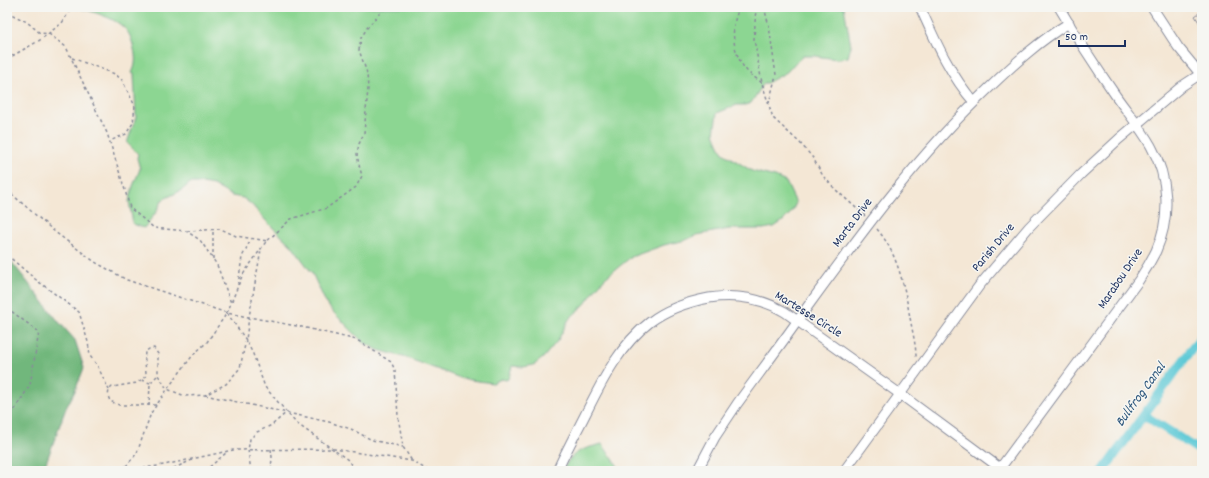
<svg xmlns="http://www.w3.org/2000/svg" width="1209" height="478" viewBox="0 0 1209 478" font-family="Dekko,sans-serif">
<rect width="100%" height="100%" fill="#f6f6f2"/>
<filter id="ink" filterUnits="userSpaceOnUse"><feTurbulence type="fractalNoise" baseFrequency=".025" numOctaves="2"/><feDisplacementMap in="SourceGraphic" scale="8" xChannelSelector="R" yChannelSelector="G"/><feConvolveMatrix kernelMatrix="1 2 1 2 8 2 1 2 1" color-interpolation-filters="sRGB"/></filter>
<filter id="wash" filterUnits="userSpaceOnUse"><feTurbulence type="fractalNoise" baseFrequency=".012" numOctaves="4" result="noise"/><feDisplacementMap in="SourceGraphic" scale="16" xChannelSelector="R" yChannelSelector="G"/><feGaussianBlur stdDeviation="0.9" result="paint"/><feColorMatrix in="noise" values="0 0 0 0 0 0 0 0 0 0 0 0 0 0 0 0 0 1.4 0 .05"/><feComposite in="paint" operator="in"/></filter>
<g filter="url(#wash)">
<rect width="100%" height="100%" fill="#f4e7d5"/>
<g fill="#8cd692" stroke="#548278">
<path d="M74,7H844L851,46L848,57L837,59L815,56H803L795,63L787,72L767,83H764L751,103L745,105H737L717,113L714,133L718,143L723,153L752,171L775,177L786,182L796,203L791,213L783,221L774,227L763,229H729L697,235L686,240L664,245L631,257L605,278L598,286L585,304L569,319L558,340L543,358L534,365L523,367L512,366L509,377L507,380L501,379L493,383L463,379L407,358L378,350L363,342L333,312L326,303L312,273L292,246L267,222L252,205L243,198L232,196L213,185L202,183H190L182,190L162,200L157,211L144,228L133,224L129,201L133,186L140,169L137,158L138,154L127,143L136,117L134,74L132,73C136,65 136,58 134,49C132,41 130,32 123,27C115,18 86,9 74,7Z"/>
<path d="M602,444C608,453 616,461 620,471H563C571,451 583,449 602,444Z"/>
</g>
<polygon fill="#71b77c" stroke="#46736d" points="7,256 59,322 75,340 84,368 74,393 66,408 43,471 7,471"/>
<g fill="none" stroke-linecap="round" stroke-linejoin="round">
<g stroke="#5dc9d6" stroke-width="9">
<polyline points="1144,415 1202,452"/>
<polyline points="1103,471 1202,335"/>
</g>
</g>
<g id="blocks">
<polygon fill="#c8b4e1" points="1202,11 1202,27 1195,16"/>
</g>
</g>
<g filter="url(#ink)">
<use href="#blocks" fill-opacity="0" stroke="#888b9a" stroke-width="1"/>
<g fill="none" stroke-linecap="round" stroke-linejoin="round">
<defs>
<g id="minor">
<path d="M920,7C935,40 950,75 974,102"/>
<polyline points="1152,7 1178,47 1202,76"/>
<path d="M557,471C566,451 577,431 587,411C603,379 621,344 650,322C667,309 688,302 709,298C736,294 761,298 785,312L900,394L1000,468"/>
<path d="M697,471L715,437L737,404C761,371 785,339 808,306C864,229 920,153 989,88C1014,64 1039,41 1069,23"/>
<polyline points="844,471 979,286 1029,227 1081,174 1119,139 1182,86 1202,73"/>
<path d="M998,471L1139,280C1145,271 1151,261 1156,251C1171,217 1169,178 1151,146C1141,128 1128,113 1116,96C1096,67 1077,38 1059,7"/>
</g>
</defs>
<use href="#minor" stroke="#888b9a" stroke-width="11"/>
<g stroke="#888b9a" stroke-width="1.5" stroke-dasharray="3 3" stroke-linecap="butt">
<path d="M740,7C730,25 732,49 743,66C747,73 756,78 762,83"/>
<polyline points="756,7 754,39 762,83 773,118 800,143 813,158 823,176 836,190 865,216"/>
<polyline points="764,7 769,26 776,75 769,103"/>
<polyline points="7,12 27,22 40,33 49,34 66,47 107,133 125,190 130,208 154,228 186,231 200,240 217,265 231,303"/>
<polyline points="72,58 115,74 122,80 135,106 133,123 126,134 110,141"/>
<polyline points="7,59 40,40 62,23 72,7"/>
<polyline points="7,190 55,232 95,262 127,280 227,313 302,327 357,340 391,362 395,370 398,416 403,447 412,461"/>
<path d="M877,229C899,255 905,290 911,323C913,334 916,346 916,357"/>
<polyline points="187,231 221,229 236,236 268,241"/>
<polyline points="7,255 35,279 79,312 88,342 90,356 97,365 109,390"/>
<polyline points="213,259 213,229"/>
<polyline points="238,285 242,257 251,239"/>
<polyline points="7,308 39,332 30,385 7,422"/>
<polyline points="227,313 246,340 253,354 265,387 296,423 348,460 355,471"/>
<polyline points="142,380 150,383"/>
<polyline points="205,395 329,422 351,429 372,440 403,447"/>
<path d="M156,405H119L110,401L108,396L109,390L112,387L137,383L146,376C146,367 144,360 145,352L149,349L154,348L158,354V375L167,389L185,396L205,395L226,384L240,368L246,340L249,317L261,250"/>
<polyline points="149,406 150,383 158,375"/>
<polyline points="271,449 272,457 271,471"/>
<polyline points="122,471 137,453 151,413 171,384 193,355 207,342 227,313 242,276 265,243 291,219 327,208 356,187 362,176 359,165 357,154 359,144 364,133 368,89 367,73 359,50 361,38 367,28 385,7"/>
<polyline points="125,471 164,465 233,450 334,449 412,461 429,471"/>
<polyline points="168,471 192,460"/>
<polyline points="205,471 227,452"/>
<polyline points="251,471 248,450 250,439 257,432 272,425 287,412"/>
</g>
<use href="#minor" stroke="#fff" stroke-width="9"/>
</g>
</g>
<g text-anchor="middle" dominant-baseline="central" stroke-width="3" stroke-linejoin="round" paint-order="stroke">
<g font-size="13" fill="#1b2f5e" stroke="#f6f6f2">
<text transform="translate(853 223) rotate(-53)">Marta Drive</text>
<text transform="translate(994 248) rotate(-50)">Parish Drive</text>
<text transform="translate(1121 279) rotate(-56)">Marabou Drive</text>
<text transform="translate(808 315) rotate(32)">Martesse Circle</text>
</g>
<g font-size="14" font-style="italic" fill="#2c567c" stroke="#f6f6f2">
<text transform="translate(1141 395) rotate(-54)">Bullfrog Canal</text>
</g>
</g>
<rect width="1209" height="478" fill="none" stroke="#f6f6f2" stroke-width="24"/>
<path d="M1059 40v6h66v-6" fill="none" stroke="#1b2f5e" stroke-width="2"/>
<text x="1065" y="40" font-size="12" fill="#1b2f5e" stroke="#f6f6f2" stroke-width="3" paint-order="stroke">50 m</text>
</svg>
